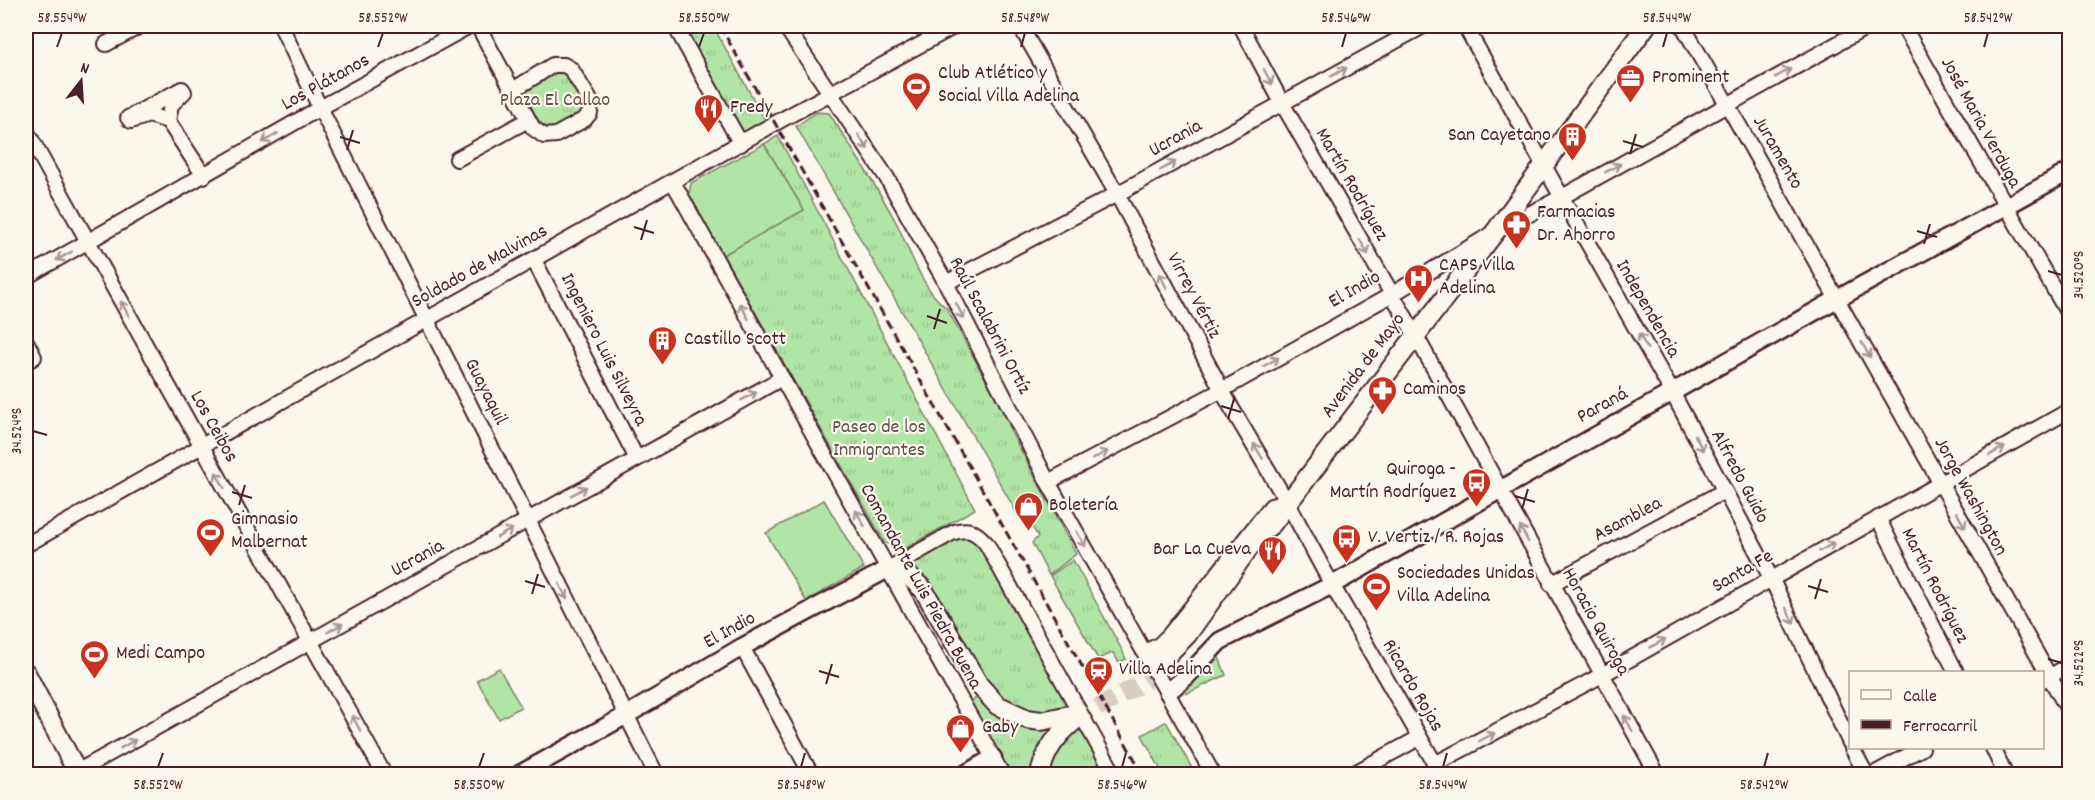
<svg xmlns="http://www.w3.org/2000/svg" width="2095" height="800" viewBox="0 0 2095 800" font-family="Dekko,sans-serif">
<defs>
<pattern id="grass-tufts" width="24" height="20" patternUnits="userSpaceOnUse" patternTransform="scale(1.5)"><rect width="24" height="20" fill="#b1e5a7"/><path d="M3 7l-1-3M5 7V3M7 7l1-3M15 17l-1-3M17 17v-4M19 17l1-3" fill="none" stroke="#9ac490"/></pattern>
</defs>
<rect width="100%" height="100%" fill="#fbf7ec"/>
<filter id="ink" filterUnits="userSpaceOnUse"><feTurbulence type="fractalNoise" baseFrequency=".0167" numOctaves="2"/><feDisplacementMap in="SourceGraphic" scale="12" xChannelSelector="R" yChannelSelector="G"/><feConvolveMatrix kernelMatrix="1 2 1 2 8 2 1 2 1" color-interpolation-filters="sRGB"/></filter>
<g filter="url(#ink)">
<g fill="url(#grass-tufts)" stroke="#7e8269" stroke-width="1.5">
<polygon points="683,26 713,26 765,120 744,133"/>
<path d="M554,71L570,75C590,111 590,112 553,130C532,122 529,110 520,91Z"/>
<path d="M817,112L829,113C852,149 877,186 897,224C909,249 923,291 946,307L1009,422L1010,430L1076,554L1049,575L1032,543L1038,537L1024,512L1018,515L796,126Z"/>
<polygon points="778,136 975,509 899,552 897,547 885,543 723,255 804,210 764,144"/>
<polygon points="965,537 973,540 982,548 1067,704 1044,713 1028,713 994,696 904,566 953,538"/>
<polygon points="1073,560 1122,650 1126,659 1119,662 1113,653 1098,659 1050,576"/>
<polygon points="1218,655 1226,675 1186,694 1185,688"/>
<path d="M977,697C993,712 1012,728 1036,726C1047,725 1058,721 1069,718L1034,774H1009L971,702Z"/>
<polygon points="1165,722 1167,723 1194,772 1190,774 1163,774 1142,735"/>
<polygon points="1078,725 1101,763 1084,774 1047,774 1051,758"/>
</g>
<g fill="#b1e5a7" stroke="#7e8269" stroke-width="1.5">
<polygon points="764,144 804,210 723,255 689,194 691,183"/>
<polygon points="824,500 864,568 806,601 766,533"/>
<polygon points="499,668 521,707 499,719 477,680"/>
</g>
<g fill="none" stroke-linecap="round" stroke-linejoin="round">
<polyline stroke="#d8ccc5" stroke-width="18" stroke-dasharray="18 9" stroke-linecap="butt" points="1074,721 1165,670"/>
<defs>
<g id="minor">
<polyline points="281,26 320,108 656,774"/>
<polyline points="478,26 533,128 544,136 556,135 585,119 590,113 591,102 571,69 564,65 553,65 513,90"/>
<polyline points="675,26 741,144"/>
<polyline points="785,26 887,178 946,283 1048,482 1213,774"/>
<polyline points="1020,26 1117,194 1231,407 1287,502 1332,585 1441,774"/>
<polyline points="1241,26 1282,103 1416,336 1657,774"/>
<polyline points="1465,26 1672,392 1771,578 1850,743"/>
<polyline points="1683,26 2070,713"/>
<polyline points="1903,26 2070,317"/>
<polyline points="106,44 140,26"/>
<polyline points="168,121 149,115 131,121 128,118 182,89 184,92 171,105 168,121 204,176"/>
<polyline points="26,130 384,774"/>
<polyline points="457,159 528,120"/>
<polyline points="673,182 1002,774"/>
<polyline points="534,260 637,459"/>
<polyline points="26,277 320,108 469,26"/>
<polyline points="946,283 1117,194 1423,26"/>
<polyline points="26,341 34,357 26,362"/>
<polyline points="1048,482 1222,390 1391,295 1495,232 1562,197 1869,26"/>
<polyline points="1878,518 1956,672"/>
<polyline points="26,545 781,120 955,26"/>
<path d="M888,569L952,533C968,527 975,531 986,543L1114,774"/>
<polyline points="1551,584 1724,491"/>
<polyline points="742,647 811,774"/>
<polyline points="1145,652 1159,645 1170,634 1271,506 1287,502"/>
<polyline points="2043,680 2070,665"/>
<polyline points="1852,748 1866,774"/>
<polyline points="1993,748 2005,774"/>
<polyline points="1435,764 1602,675 2070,410"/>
<polyline points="73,774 782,378"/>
<polyline points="1353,774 1419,738"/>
<polyline points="1874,774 1922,748"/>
</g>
<g id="tertiary">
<polyline points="1168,692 1186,677 1220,641 1332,585 1837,299 2070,171"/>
<polyline points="520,774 625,716 742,647 888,569"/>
<polyline points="965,774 993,758"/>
</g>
<g id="secondary">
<polyline points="888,569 904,572 923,589 979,685 997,705 1027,719 1041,721 1070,715"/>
<polyline points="1160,662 1187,635 1258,535 1272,524 1495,232 1646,26"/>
<polyline points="26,673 78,774"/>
<path d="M1040,774C1045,751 1056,736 1074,721"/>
</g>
</defs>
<use href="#minor" stroke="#4a1f2b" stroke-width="18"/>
<use href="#tertiary" stroke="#4a1f2b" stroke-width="21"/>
<use href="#secondary" stroke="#4a1f2b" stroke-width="22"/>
<use href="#minor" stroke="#fbf7ec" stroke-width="14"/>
<use href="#tertiary" stroke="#fbf7ec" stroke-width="16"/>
<use href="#secondary" stroke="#fbf7ec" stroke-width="18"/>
<polyline stroke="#4a1f2b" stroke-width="3" stroke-dasharray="9 4.5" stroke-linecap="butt" points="720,26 1143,774"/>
</g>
<defs><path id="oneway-shaft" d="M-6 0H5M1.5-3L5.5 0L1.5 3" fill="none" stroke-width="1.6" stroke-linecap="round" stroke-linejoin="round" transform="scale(1.5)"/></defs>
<g stroke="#ab9695">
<use href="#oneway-shaft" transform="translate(1339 72) rotate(-29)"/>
<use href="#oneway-shaft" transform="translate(1783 73) rotate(-29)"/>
<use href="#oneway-shaft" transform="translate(1268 77) rotate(62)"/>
<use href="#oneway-shaft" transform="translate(270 138) rotate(150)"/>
<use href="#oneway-shaft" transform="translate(863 142) rotate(57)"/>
<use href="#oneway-shaft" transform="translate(1168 166) rotate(-29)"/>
<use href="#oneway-shaft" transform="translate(1613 168) rotate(-29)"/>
<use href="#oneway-shaft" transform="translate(1364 247) rotate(60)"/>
<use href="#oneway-shaft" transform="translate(64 256) rotate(151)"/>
<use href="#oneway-shaft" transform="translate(1163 281) rotate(-118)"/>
<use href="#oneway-shaft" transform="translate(125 309) rotate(-119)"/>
<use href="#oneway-shaft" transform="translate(744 311) rotate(-119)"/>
<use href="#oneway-shaft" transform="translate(960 311) rotate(63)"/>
<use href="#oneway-shaft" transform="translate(1643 341) rotate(-120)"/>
<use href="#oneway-shaft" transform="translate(1866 350) rotate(61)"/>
<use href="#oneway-shaft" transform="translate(1271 362) rotate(-29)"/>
<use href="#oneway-shaft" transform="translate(749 396) rotate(-29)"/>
<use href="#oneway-shaft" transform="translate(1699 443) rotate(62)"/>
<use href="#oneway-shaft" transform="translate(1258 451) rotate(-121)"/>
<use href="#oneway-shaft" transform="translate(1997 451) rotate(-29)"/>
<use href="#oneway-shaft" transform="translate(1100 455) rotate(-28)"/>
<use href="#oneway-shaft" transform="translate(220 480) rotate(-119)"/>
<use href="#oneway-shaft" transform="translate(579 491) rotate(-29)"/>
<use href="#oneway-shaft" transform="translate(860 518) rotate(-119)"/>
<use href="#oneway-shaft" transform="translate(1961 520) rotate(61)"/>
<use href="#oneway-shaft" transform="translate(505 533) rotate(-29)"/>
<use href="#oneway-shaft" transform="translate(1524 534) rotate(-119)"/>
<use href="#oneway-shaft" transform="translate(1081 539) rotate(60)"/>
<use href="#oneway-shaft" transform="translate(1827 547) rotate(-29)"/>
<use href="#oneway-shaft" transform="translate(563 591) rotate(63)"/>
<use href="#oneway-shaft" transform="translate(1790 616) rotate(64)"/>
<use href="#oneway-shaft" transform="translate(335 628) rotate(-29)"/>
<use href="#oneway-shaft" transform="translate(1658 643) rotate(-30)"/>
<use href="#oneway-shaft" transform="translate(356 723) rotate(-119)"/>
<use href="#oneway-shaft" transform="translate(1628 723) rotate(-119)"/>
<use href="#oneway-shaft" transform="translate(1487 737) rotate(-28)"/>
<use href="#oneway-shaft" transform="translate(128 744) rotate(-29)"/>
</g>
</g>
<path fill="none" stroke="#4a1f2b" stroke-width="2" d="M57,47L62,33M378,47L383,33M699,47L704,33M1021,47L1025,33M1342,47L1346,33M1663,47L1667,33M1984,47L1988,33M340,137L360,143M1623,141L1643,147M347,150L353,130M1630,154L1636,134M634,227L654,233M1917,231L1937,237M641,240L647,220M1924,244L1930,224M2048,271L2062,275M927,316L947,323M934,329L940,309M1221,406L1241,412M1228,419L1234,399M33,431L47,435M232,492L252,498M1515,496L1535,502M239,505L245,485M1522,509L1528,489M525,581L545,587M1808,586L1828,592M532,594L538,574M1815,599L1821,579M2048,659L2062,663M819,671L839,677M826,684L832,664M158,767L163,753M479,767L484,753M801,767L805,753M1122,767L1126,753M1443,767L1447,753M1764,767L1768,753"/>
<defs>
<symbol id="office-pin" viewBox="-11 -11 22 30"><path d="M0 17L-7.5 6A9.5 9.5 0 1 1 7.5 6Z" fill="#c8321e" stroke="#fbf7ec"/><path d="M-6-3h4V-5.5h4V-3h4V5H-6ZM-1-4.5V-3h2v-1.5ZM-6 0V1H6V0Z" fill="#fff"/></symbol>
<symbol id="stadium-pin" viewBox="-11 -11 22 30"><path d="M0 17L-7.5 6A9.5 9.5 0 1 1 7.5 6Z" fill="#c8321e" stroke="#fbf7ec"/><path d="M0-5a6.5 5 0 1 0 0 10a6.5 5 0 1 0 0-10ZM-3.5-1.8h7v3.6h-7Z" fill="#fff"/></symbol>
<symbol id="restaurant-pin" viewBox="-11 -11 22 30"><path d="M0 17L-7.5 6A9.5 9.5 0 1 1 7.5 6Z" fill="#c8321e" stroke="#fbf7ec"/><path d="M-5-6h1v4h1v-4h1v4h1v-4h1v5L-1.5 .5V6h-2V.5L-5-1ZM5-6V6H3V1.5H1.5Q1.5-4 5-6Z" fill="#fff"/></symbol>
<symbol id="building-pin" viewBox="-11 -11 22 30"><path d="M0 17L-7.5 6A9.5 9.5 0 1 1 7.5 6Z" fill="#c8321e" stroke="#fbf7ec"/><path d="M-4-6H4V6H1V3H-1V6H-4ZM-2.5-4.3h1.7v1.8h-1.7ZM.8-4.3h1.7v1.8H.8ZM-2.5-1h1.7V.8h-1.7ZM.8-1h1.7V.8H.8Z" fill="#fff"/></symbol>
<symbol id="pharmacy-pin" viewBox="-11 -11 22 30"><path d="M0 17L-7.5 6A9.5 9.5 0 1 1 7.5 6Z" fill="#c8321e" stroke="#fbf7ec"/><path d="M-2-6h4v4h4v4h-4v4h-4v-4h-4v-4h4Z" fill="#fff"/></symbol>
<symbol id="hospital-pin" viewBox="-11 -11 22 30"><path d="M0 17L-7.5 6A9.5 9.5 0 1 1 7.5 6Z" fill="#c8321e" stroke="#fbf7ec"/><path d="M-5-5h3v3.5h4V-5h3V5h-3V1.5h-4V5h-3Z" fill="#fff"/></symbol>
<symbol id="bus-pin" viewBox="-11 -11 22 30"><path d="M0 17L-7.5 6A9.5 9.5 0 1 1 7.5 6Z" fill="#c8321e" stroke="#fbf7ec"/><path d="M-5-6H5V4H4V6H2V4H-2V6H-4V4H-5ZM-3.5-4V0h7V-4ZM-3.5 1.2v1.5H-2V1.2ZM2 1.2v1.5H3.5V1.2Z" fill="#fff"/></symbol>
<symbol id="shop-pin" viewBox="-11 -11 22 30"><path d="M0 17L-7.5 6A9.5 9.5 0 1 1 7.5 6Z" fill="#c8321e" stroke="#fbf7ec"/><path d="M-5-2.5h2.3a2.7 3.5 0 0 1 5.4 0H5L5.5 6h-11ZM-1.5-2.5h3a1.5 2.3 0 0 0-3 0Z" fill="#fff"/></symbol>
<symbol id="station-pin" viewBox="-11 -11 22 30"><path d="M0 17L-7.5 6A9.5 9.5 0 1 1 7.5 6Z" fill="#c8321e" stroke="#fbf7ec"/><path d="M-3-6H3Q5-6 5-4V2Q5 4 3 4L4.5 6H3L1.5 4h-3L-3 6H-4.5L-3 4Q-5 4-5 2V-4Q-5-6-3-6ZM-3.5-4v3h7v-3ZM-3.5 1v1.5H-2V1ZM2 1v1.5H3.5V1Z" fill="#fff"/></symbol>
</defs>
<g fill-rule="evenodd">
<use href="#office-pin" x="1614" y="62" width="33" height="45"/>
<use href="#stadium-pin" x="900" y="70" width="33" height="45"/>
<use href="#restaurant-pin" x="692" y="92" width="33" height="45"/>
<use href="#building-pin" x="1556" y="120" width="33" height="45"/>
<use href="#pharmacy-pin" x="1500" y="208" width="33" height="45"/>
<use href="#hospital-pin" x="1402" y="262" width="33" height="45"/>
<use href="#building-pin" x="646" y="324" width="33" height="45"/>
<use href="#pharmacy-pin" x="1366" y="374" width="33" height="45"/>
<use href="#bus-pin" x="1460" y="466" width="33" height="45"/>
<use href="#shop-pin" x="1012" y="490" width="33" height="45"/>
<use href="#stadium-pin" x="194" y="516" width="33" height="45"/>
<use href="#bus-pin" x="1330" y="522" width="33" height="45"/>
<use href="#restaurant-pin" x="1256" y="534" width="33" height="45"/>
<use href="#stadium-pin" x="1360" y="570" width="33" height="45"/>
<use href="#stadium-pin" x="78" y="638" width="33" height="45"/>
<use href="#station-pin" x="1082" y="654" width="33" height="45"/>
<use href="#shop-pin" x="944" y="712" width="33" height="45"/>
</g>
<g text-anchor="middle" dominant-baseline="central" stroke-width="4.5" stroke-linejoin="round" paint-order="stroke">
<g font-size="20" fill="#4a1f2b" stroke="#fbf7ec" text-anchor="start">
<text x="938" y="74">Club Atlético y<tspan x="938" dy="23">Social Villa Adelina</tspan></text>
<text x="1652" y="78">Prominent</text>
<text x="730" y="108">Fredy</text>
<text x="1551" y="136" text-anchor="end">San Cayetano</text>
<text x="1537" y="213">Farmacias<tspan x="1537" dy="23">Dr. Ahorro</tspan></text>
<text x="1439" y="266">CAPS Villa<tspan x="1439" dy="23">Adelina</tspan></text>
<text x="684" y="340">Castillo Scott</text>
<text x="1403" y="390">Caminos</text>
<text x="1456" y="470" text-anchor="end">Quiroga -<tspan x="1456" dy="23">Martín Rodríguez</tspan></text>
<text x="1049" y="506">Boletería</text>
<text x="231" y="520">Gimnasio<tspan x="231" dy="23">Malbernat</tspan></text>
<text x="1368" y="538">V. Vertiz / R. Rojas</text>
<text x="1251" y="550" text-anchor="end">Bar La Cueva</text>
<text x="1397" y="574">Sociedades Unidas<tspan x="1397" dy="23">Villa Adelina</tspan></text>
<text x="116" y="654">Medi Campo</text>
<text x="1119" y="670">Villa Adelina</text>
<text x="982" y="728">Gaby</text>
</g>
<g font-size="20" fill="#4a1f2b" stroke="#fbf7ec">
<text transform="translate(326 83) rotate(-29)">Los Plátanos</text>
<text transform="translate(1980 123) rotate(61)">José Maria Verduga</text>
<text transform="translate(1176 139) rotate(-29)">Ucrania</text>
<text transform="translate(1777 153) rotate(60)">Juramento</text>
<text transform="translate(1351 185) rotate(60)">Martín Rodríguez</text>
<text transform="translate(480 267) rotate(-29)">Soldado de Malvinas</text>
<text transform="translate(1355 290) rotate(-30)">El Indio</text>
<text transform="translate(1193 296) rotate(62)">Virrey Vértiz</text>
<text transform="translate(1647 309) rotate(60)">Independencia</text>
<text transform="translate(989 326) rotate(62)">Raúl Scalabrini Ortíz</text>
<text transform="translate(603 350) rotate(63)">Ingeniero Luis Silveyra</text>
<text transform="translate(1364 366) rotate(-53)">Avenida de Mayo</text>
<text transform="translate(485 392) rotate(63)">Guayaquil</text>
<text transform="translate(1603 406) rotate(-29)">Paraná</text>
<text transform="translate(213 427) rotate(61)">Los Ceibos</text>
<text transform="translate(1739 477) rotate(62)">Alfredo Guido</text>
<text transform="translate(1970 497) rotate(61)">Jorge Washington</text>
<text transform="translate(1628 520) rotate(-28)">Asamblea</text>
<text transform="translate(418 559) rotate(-29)">Ucrania</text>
<text transform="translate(1743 572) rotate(-30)">Santa Fe</text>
<text transform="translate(1934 586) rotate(63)">Martín Rodríguez</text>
<text transform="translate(920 587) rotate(61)">Comandante Luis Piedra Buena</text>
<text transform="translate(1595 622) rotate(61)">Horacio Quiroga</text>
<text transform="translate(730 631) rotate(-29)">El Indio</text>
<text transform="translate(1412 686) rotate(60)">Ricardo Rojas</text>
</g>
<g font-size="20" fill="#64504a" stroke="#fbf7ec">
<text x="555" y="101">Plaza El Callao</text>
<text x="879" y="428">Paseo de los<tspan x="879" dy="23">Inmigrantes</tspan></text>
</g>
</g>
<rect width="2095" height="800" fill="none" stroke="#fbf7ec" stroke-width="66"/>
<rect x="1849" y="671" width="195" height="78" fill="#fbf7ec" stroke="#b4a19f" stroke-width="1.5"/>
<rect x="1861" y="690" width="30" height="9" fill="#fbf7ec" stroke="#b4a19f" stroke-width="1.5"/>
<text x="1903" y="701" font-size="18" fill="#4a1f2b">Calle</text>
<rect x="1861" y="720" width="30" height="9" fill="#4a1f2b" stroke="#b4a19f" stroke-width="1.5"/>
<text x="1903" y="731" font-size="18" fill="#4a1f2b">Ferrocarril</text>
<g transform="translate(81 81) rotate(17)" stroke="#fbf7ec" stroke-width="4.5" paint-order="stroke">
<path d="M0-4.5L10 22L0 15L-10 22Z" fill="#4a1f2b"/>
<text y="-9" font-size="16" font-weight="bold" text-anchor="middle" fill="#4a1f2b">N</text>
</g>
<rect x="33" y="33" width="2029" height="734" fill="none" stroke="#4a1f2b" stroke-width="2"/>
<g font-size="15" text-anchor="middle" fill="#4a1f2b">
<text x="62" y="22">58.554°W</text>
<text x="383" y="22">58.552°W</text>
<text x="704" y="22">58.550°W</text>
<text x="1025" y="22">58.548°W</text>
<text x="1346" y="22">58.546°W</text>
<text x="1667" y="22">58.544°W</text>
<text x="1988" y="22">58.542°W</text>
<text transform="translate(2078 275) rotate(-90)" y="5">34.520°S</text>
<text transform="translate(16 431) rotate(-90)" y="5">34.524°S</text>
<text transform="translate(2078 663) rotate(-90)" y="5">34.522°S</text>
<text x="158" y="789">58.552°W</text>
<text x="479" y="789">58.550°W</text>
<text x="801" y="789">58.548°W</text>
<text x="1122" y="789">58.546°W</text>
<text x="1443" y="789">58.544°W</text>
<text x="1764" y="789">58.542°W</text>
</g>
</svg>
